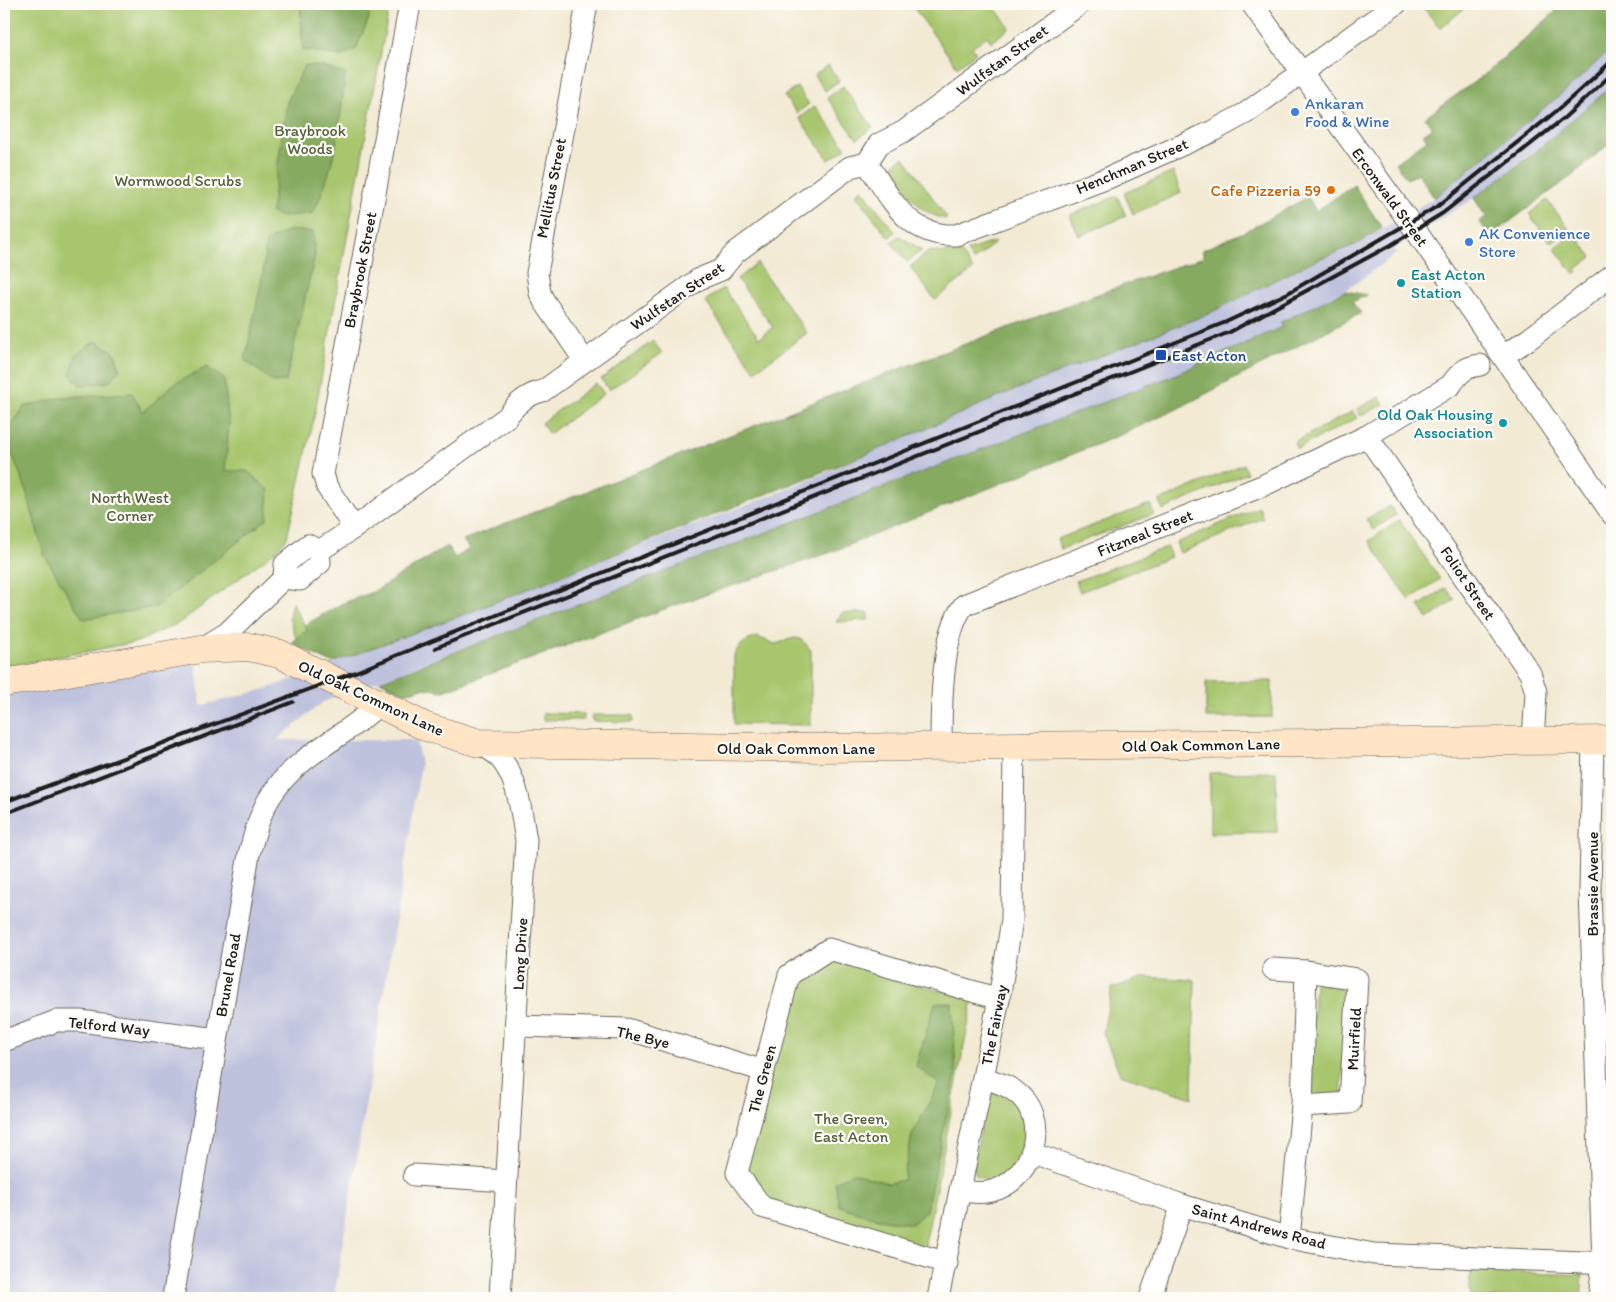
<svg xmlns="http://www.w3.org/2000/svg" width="1616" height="1302" viewBox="0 0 1616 1302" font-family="Itim,sans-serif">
<rect width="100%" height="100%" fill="#fdfcf7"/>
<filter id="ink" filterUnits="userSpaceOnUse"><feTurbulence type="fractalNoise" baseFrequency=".02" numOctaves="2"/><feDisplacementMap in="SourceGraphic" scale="10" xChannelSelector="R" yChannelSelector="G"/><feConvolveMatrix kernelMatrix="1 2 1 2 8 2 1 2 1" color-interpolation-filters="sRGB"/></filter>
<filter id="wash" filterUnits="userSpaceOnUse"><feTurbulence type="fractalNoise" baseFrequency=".0096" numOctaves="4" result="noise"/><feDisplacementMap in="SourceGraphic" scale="20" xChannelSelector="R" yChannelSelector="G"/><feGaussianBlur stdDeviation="1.12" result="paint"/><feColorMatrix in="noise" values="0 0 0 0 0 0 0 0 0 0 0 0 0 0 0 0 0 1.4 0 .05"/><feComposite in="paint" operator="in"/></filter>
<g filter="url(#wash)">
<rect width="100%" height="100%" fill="#f3ead4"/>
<polygon fill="#bfc2dd" points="1612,48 1612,86 1587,109 1477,196 1394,249 1397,253 1349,288 1282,322 1282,327 1172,376 323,702 277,740 416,740 421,764 334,1298 4,1298 4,689 195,660 201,706 269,688 783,491 1012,391 1208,314 1353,242 1357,244 1434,198 1570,87"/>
<g fill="#a8c66d" stroke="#627144">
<polygon points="4,4 390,4 313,423 287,538 276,551 179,623 137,642 4,667"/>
<polygon points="911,4 992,4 1010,28 991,42 987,36 972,47 976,53 957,67"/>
<polygon points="1423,4 1470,4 1440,28 1421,5"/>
<polygon points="828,65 839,81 825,91 814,75"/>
<polygon points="843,86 873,127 857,139 827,98"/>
<polygon points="797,87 809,104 797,113 784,96"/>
<polygon points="815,106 846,148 829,160 799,118"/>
<path d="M904,157L947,218L946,219C917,214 906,189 890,167Z"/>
<polygon points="1173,172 1181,193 1133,214 1124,193"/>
<polygon points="862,189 895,232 889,238 855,194"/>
<polygon points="1117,196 1126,216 1079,236 1070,215"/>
<polygon points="1547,200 1569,229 1551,243 1529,214"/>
<polygon points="1574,233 1592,257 1576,269 1578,272 1575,275 1554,248"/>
<polygon points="899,236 922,250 907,262 891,242"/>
<polygon points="993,242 995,243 973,261 967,251"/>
<polygon points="929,251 945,253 961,252 973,270 935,300 910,267"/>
<polygon points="757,263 807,333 755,371 705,301 723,288 759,338 773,327 737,279"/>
<polygon points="653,341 662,353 609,390 601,379"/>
<polygon points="596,383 604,394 549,434 541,423"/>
<polygon points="1380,397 1384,404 1361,416 1357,409"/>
<polygon points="1353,411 1357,418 1297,449 1294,442"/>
<polygon points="1243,464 1247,473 1163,510 1159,501"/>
<polygon points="1150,504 1154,514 1061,549 1057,539"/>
<polygon points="1390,506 1396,515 1373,530 1366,519"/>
<polygon points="1259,507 1263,518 1180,553 1176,543"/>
<polygon points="1399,520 1440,579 1409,600 1369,541"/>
<polygon points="1167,547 1171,557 1080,592 1076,581"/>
<polygon points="1446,588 1455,600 1428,619 1419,606"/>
<polygon points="292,603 308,631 296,638 289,618"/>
<polygon points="842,613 869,613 868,620 836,622"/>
<path d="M757,637L775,644C792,640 798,630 811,651V725L734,724V656C737,645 747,640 757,637Z"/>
<polygon points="1272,681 1272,717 1206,718 1206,682"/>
<polygon points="543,713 584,714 584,720 543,720"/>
<polygon points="592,715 633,715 633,722 592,721"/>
<polygon points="1276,772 1277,832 1210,833 1210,773"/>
<polygon points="837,962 973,1000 924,1250 761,1200 740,1172 794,981 807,967"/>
<polygon points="1145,977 1195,980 1192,1098 1120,1074 1103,1033 1112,988"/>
<polygon points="1315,982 1344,988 1348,995 1341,1096 1308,1100"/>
<polygon points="999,1092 1018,1105 1026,1124 1028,1140 1016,1168 991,1181 977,1176 973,1167 987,1099 991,1093"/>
<polygon points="1470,1271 1583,1275 1581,1298 1470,1298"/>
</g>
<g fill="#86ab60" stroke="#51643e">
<polygon points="300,4 368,4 369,18 356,49 341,56 303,50"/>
<polygon points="1564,4 1612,4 1612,48 1570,87 1434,198 1418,173 1407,179 1395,163 1427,140 1423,134 1432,128 1425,118 1485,74"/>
<path d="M305,65L324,67L345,74C340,124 336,166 313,213L281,217L271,212L287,102Z"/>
<polygon points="1612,86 1612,141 1573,175 1490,236 1479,222 1486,217 1474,198 1530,156"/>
<polygon points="1354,185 1382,228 1357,244 1309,263 1208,314 1012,391 877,450 473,611 332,663 292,644 296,638 307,631 305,625 341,604 375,591 447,546 455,558 469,549 463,540 894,371 1084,299 1204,257 1202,250 1246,231 1308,197 1316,211"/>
<polygon points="289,230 313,232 315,255 286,381 273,382 245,360 263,273 266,242"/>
<polygon points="1345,291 1367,295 1352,302 1361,313 1175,410 1125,433 834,551 670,607 444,691 423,688 405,693 380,681 1172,376 1282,327 1281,322"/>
<polygon points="95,341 114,352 120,368 109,382 80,385 70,375 76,355"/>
<polygon points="207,367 224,379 229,424 225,471 247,471 269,490 267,519 156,607 83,619 44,555 25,487 5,435 24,407 63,397 132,393 143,412 175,383"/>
<polygon points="935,1003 952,1003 956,1074 926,1211 912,1224 879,1219 839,1206 835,1182 853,1173 888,1183 903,1180 912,1135 939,1084 916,1066"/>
</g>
</g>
<g filter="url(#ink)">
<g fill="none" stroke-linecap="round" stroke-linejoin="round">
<defs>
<g id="street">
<polyline points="1252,4 1418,234 1612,514"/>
<path d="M867,163C891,198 907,237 956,235L1108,178L1211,132L1246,113L1396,4"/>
<polyline points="1503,356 1529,339 1612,275"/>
<polyline points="584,360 544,301 540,293 537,273 587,4"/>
<polyline points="1367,436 1530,673 1536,692 1533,741"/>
<polyline points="354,528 327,487 323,474 410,4"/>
<path d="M319,551L354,528L507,417C516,404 527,394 543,391L699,279L721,270L735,253L850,167L867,163L879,144L903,132L1080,4"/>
<polyline points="284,578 300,580 320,563 319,551"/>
<polyline points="201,649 227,633 284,578 285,564 308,545 319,551"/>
<polyline points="1593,740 1590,892 1603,1263 1599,1298"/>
<path d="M479,743C485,747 493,751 498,756C519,778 521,813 526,840L500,1298"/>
<path d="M941,747C941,710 941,634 964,605L1262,486L1367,436L1451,385C1459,373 1465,367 1480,365"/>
<polyline points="1273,969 1306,971"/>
<polyline points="517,1026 627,1029 764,1071"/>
<polyline points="4,1041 56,1021 80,1021 217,1039"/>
<polyline points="1033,1153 1182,1205 1289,1238 1374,1254 1612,1263"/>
<polyline points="414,1175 506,1181"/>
<path d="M961,1191C972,1192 982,1194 992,1191C1035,1179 1052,1116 1013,1090C1004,1084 994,1081 984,1078"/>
<polyline points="1289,1238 1302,1106 1306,971 1357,979 1350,1103 1302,1106"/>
<polyline points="947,1263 762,1207 737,1173 789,975 829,949 999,999"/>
<path d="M173,1298L249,854C255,832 261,808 275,790C301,753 347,736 379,704"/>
<polyline points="938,1298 999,999 1012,920 1014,747"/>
<polyline points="1150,1298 1182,1205"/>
</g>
<polyline id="secondary" points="4,683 201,649 249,647 280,654 426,727 479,743 818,748 1612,740"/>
</defs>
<use href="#street" stroke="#67645c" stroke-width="23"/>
<use href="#secondary" stroke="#67645c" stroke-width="29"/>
<use href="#street" stroke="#fff" stroke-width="21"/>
<use href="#secondary" stroke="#ffe4c6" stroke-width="28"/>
<g stroke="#1c1c1c" stroke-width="4">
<polyline points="435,648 1230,332 1391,245 1443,213 1564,118 1612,74"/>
<polyline points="4,802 353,673 1226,322 1288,293 1438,206 1559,109 1612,61"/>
<polyline points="4,814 293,702"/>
</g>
</g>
</g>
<g fill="#3f7fe0" stroke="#fdfcf7" stroke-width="2">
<circle cx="1295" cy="112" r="5"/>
<circle cx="1469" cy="242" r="5"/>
</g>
<circle fill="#e8710a" stroke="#fdfcf7" stroke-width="2" cx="1331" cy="190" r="5"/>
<g fill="#0f9aa8" stroke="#fdfcf7" stroke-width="2">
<circle cx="1401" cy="283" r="5"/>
<circle cx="1503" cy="423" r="5"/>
</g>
<rect fill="#1a4fb4" stroke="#fdfcf7" stroke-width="2" x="1155" y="349" width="12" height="12" rx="2.5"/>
<g text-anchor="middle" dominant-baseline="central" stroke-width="4.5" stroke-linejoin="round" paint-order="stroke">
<g font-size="16" fill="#1c1c1c" stroke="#fdfcf7">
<text transform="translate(1002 60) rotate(-36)">Wulfstan Street</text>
<text transform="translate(1132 166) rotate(-23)">Henchman Street</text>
<text transform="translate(551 188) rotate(-79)">Mellitus Street</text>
<text transform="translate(1390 197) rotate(54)">Erconwald Street</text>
<text transform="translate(360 270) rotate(-79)">Braybrook Street</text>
<text transform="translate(677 296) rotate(-34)">Wulfstan Street</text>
<text transform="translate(1145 533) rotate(-22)">Fitzneal Street</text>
<text transform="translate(1468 583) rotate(56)">Foliot Street</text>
<text transform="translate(371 698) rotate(25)">Old Oak Common Lane</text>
<text transform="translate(1201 745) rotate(-1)">Old Oak Common Lane</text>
<text x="796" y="748">Old Oak Common Lane</text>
<text transform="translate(1592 884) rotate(-90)">Brassie Avenue</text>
<text transform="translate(520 954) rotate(-87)">Long Drive</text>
<text transform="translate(228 975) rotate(-80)">Brunel Road</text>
<text transform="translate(994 1025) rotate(-79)">The Fairway</text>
<text transform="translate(109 1026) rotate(6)">Telford Way</text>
<text transform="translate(643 1037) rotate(13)">The Bye</text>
<text transform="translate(1354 1039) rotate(-87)">Muirfield</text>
<text transform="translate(762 1079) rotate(-75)">The Green</text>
<text transform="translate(1259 1226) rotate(15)">Saint Andrews Road</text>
</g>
<g font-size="16" fill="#366cbe" stroke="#fdfcf7" text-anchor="start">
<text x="1305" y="103">Ankaran<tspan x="1305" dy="18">Food &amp; Wine</tspan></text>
<text x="1479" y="233">AK Convenience<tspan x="1479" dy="18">Store</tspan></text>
</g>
<g font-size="16" fill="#54603c" stroke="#fdfcf7">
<text x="310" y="130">Braybrook<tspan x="310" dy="18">Woods</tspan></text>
<text x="178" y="180">Wormwood Scrubs</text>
<text x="130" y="497">North West<tspan x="130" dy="18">Corner</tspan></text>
<text x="851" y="1118">The Green,<tspan x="851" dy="18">East Acton</tspan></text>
</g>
<g font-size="16" fill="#c56008" stroke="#fdfcf7" text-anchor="end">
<text x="1321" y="190">Cafe Pizzeria 59</text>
</g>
<g font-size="16" fill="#0d838f" stroke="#fdfcf7" text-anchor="start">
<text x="1411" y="274">East Acton<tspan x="1411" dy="18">Station</tspan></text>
<text x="1493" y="414" text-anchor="end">Old Oak Housing<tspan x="1493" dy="18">Association</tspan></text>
</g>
<g font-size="16" fill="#164399" stroke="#fdfcf7" text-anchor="start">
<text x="1172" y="355">East Acton</text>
</g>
</g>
<rect width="1616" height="1302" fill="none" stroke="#fdfcf7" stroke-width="20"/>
</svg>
